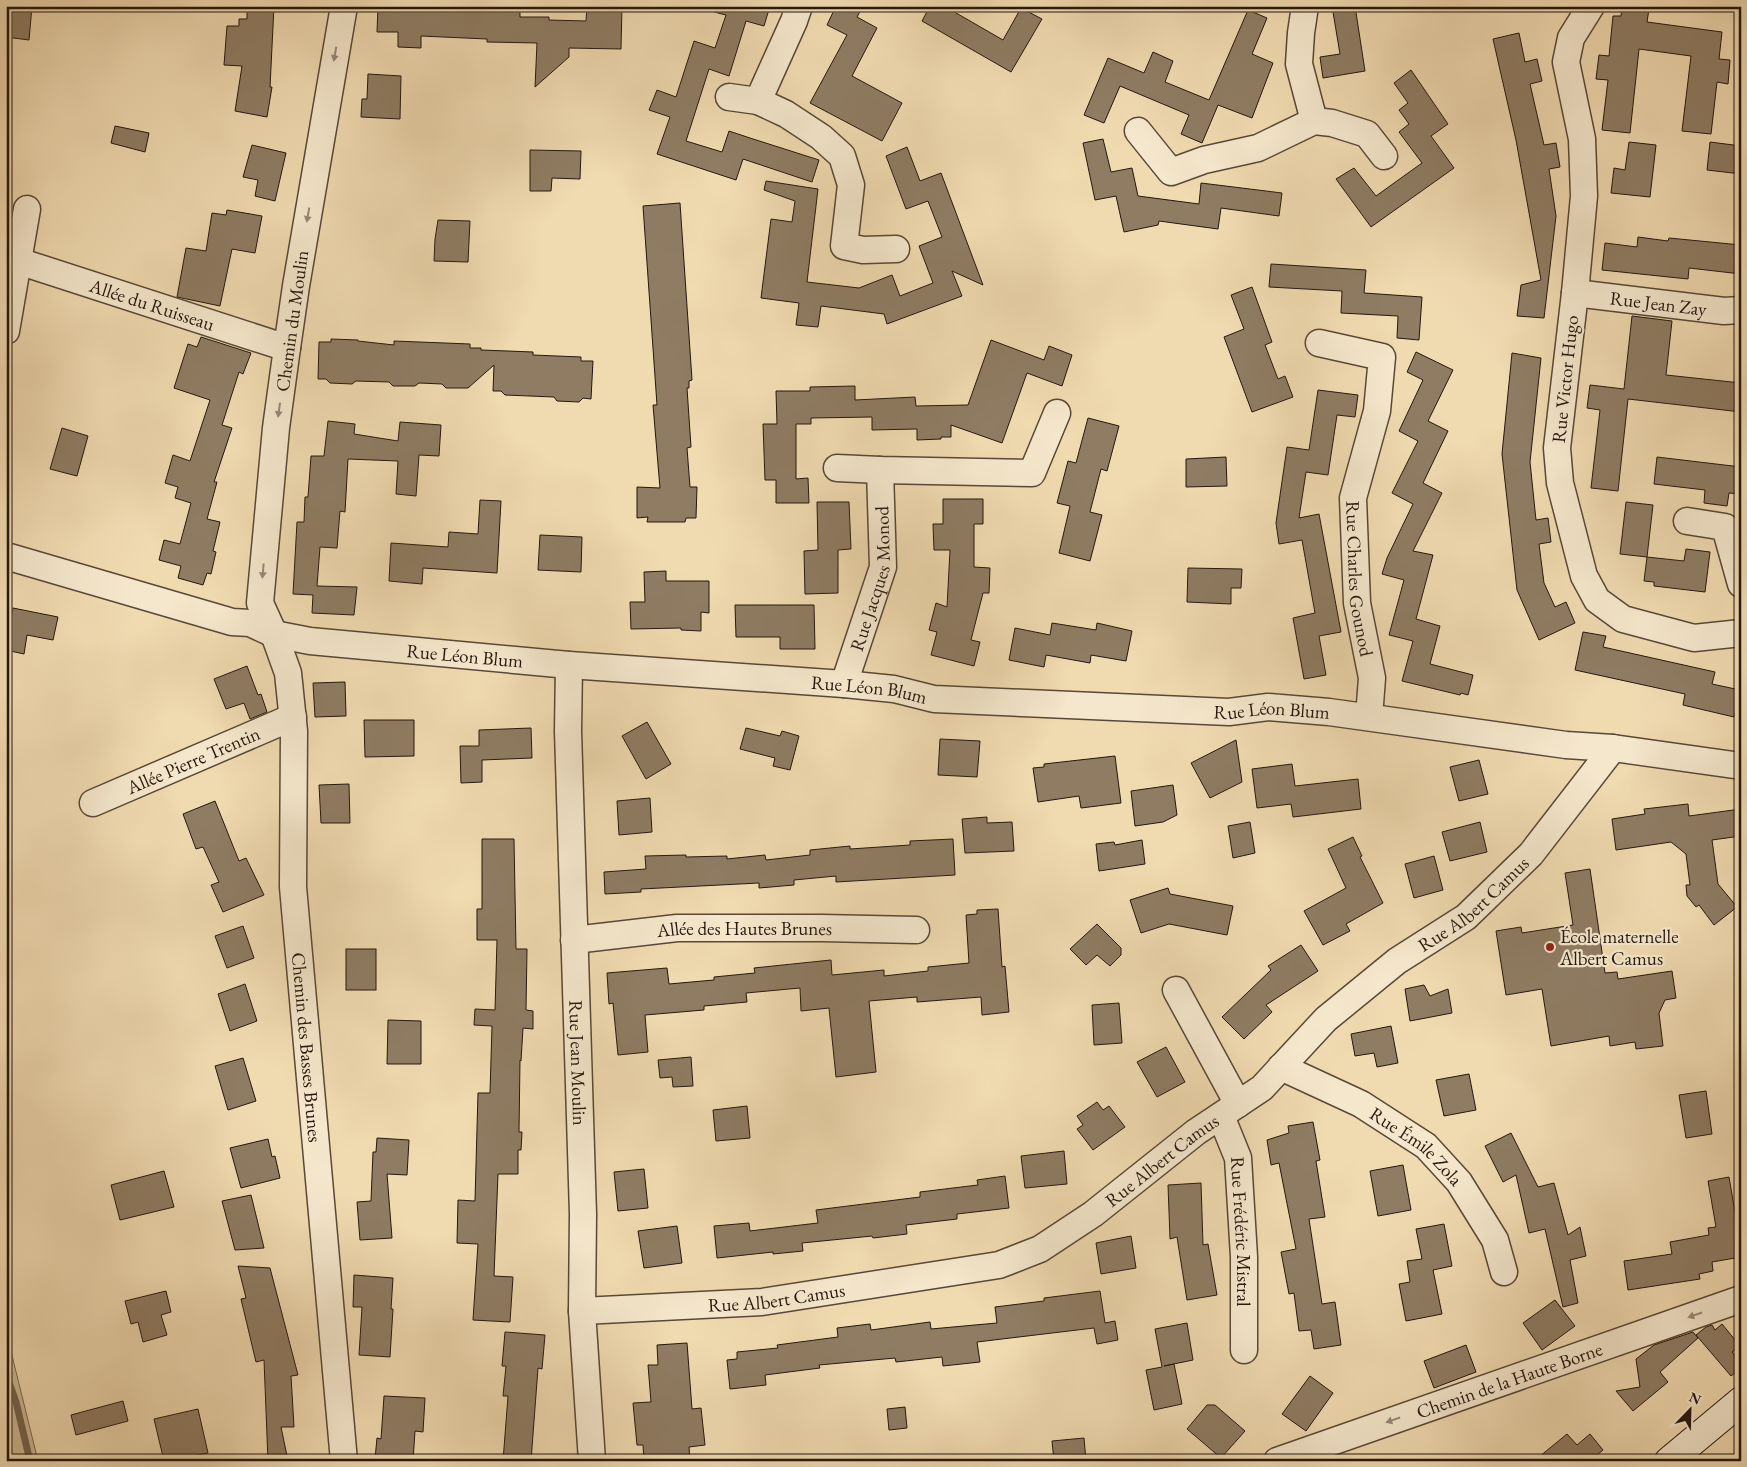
<svg xmlns="http://www.w3.org/2000/svg" width="1747" height="1467" viewBox="0 0 1747 1467" font-family="'EB Garamond',serif">
<rect width="100%" height="100%" fill="#f0dab0"/>
<filter id="stains"><feTurbulence type="fractalNoise" baseFrequency=".004" numOctaves="4"/><feColorMatrix values="0 0 0 0 .2 0 0 0 0 .09 0 0 0 0 .02 0 0 0 .5 -.17"/></filter>
<radialGradient id="worn" r=".72"><stop offset=".6" stop-color="#630" stop-opacity="0"/><stop offset="1" stop-color="#630" stop-opacity=".3"/></radialGradient>
<polygon fill="#cdb995" stroke="#796852" points="6,1331 38,1461 6,1461"/>
<g fill="none" stroke-linecap="round" stroke-linejoin="round">
<polyline stroke="#75644f" stroke-width="7" points="6,1374 16,1402 30,1461"/>
</g>
<g fill="#8f7c63" stroke="#25170f">
<polygon points="6,6 32,6 29,40 6,37"/>
<polygon points="247,6 274,6 270,87 272,87 267,117 235,111 242,66 224,65 227,26 239,26 239,19 247,19"/>
<polygon points="378,6 471,6 471,8 520,10 520,17 549,17 549,20 586,21 587,6 622,6 621,49 569,48 569,57 535,87 537,43 487,42 487,39 421,36 421,48 398,47 398,32 377,32"/>
<polygon points="714,6 770,6 764,26 746,21 729,76 709,69 686,141 722,152 729,131 750,138 819,160 812,182 743,159 736,180 657,154 670,117 649,110 657,90 676,97 694,41 715,48 726,15 714,12"/>
<polygon points="836,6 863,6 857,17 877,28 852,76 902,103 882,141 810,103 847,35 827,25"/>
<polygon points="930,6 944,6 1003,40 1021,8 1042,19 1011,72 922,21"/>
<polygon points="1332,6 1355,6 1365,71 1323,78 1320,57 1340,54"/>
<polygon points="1622,6 1649,9 1647,22 1722,32 1719,59 1730,60 1728,84 1717,82 1711,134 1682,131 1691,56 1639,49 1630,133 1602,130 1608,80 1596,79 1599,55 1609,56 1613,16 1621,16"/>
<polygon points="1248,10 1267,18 1252,54 1273,63 1252,118 1218,105 1202,143 1181,134 1189,115 1120,86 1104,123 1084,115 1108,58 1144,73 1153,52 1173,61 1165,82 1209,100"/>
<polygon points="1519,33 1525,62 1537,59 1542,81 1530,84 1544,145 1556,143 1560,167 1549,169 1556,216 1544,318 1517,316 1521,285 1541,280 1516,140 1493,39"/>
<polygon points="1411,70 1448,124 1431,136 1454,168 1371,227 1336,179 1354,168 1376,196 1422,163 1399,132 1409,124 1399,110 1408,103 1394,83"/>
<polygon points="368,74 401,76 400,119 361,117 362,99 367,99"/>
<polygon points="115,126 149,133 145,152 111,143"/>
<polygon points="1103,139 1111,172 1132,168 1138,196 1199,204 1201,183 1282,193 1279,216 1221,208 1218,229 1159,221 1158,225 1124,232 1116,196 1095,200 1083,143"/>
<polygon points="1629,142 1656,145 1650,197 1611,193 1614,168 1625,170"/>
<polygon points="1710,142 1741,146 1741,174 1707,170"/>
<polygon points="252,145 286,153 275,201 255,196 258,180 243,177"/>
<polygon points="907,147 920,181 941,173 983,285 952,271 962,296 887,324 884,314 821,306 818,327 796,325 799,303 761,298 771,219 792,222 795,201 764,190 766,181 818,189 807,282 859,288 892,275 900,296 933,283 919,246 942,237 928,201 906,209 886,156"/>
<polygon points="530,150 581,151 580,179 552,178 551,191 530,191"/>
<polygon points="680,203 692,380 689,381 689,388 687,388 691,447 687,448 690,487 697,487 696,518 686,518 685,522 647,522 648,517 637,518 637,487 660,488 653,405 657,405 643,206"/>
<polygon points="227,210 262,216 255,253 232,249 220,306 177,297 186,248 206,251 212,213 226,215"/>
<polygon points="438,220 470,221 468,262 434,261 435,239"/>
<polygon points="1638,237 1668,241 1669,238 1741,245 1741,274 1689,268 1688,279 1602,270 1605,243 1637,247"/>
<polygon points="1271,264 1366,270 1364,293 1422,297 1419,340 1397,338 1398,316 1341,313 1342,291 1269,287"/>
<polygon points="1252,287 1272,342 1265,345 1278,379 1285,376 1293,397 1252,412 1224,337 1244,329 1231,295"/>
<polygon points="1632,316 1672,321 1666,375 1741,383 1741,412 1628,399 1618,491 1591,488 1600,410 1587,408 1590,385 1624,389"/>
<polygon points="201,337 251,353 243,374 239,372 222,425 232,428 214,482 217,482 207,519 220,522 213,551 216,552 211,574 207,573 203,585 178,578 181,566 159,560 164,540 180,544 191,503 175,498 178,487 165,483 173,455 190,461 210,400 174,388 188,344 197,347"/>
<polygon points="331,339 358,340 358,341 394,345 394,341 470,344 470,348 481,348 481,350 533,352 533,355 581,357 581,361 593,361 591,399 583,398 579,402 557,401 554,397 505,395 501,391 493,391 494,365 468,388 446,388 442,384 419,383 415,386 393,386 389,382 356,381 352,384 330,383 326,379 318,379 319,342 331,342"/>
<polygon points="991,340 1044,360 1049,346 1072,355 1062,386 1027,373 1002,443 951,425 951,437 941,437 941,439 917,440 917,429 872,430 872,417 811,418 811,424 796,424 796,479 808,478 809,503 776,503 776,480 765,480 763,424 777,424 776,391 810,391 810,387 855,386 855,400 915,397 916,406 968,405"/>
<polygon points="1416,352 1453,370 1428,421 1448,431 1423,483 1442,493 1413,551 1433,555 1416,619 1440,626 1430,664 1473,675 1468,695 1461,693 1460,695 1402,681 1413,641 1389,635 1404,580 1382,574 1387,558 1413,504 1392,493 1418,441 1399,431 1423,380 1407,372"/>
<polygon points="1512,353 1541,358 1530,462 1536,520 1548,518 1551,542 1539,544 1544,583 1555,607 1566,602 1575,623 1539,640 1517,590 1502,454"/>
<polygon points="1318,390 1358,395 1355,417 1337,415 1328,475 1306,472 1299,518 1319,514 1341,632 1319,636 1326,675 1304,679 1293,618 1315,613 1302,540 1279,544 1276,523 1287,447 1309,450"/>
<polygon points="1088,418 1119,426 1107,471 1101,469 1090,512 1102,515 1090,561 1059,553 1070,506 1057,503 1068,461 1076,463"/>
<polygon points="328,421 355,424 354,434 398,441 400,422 441,425 439,456 419,455 416,496 396,494 398,461 348,459 345,512 340,511 337,548 320,547 317,586 357,587 354,615 312,613 313,595 293,594 297,522 304,522 305,497 308,497 311,456 324,456"/>
<polygon points="62,428 88,436 77,476 50,469"/>
<polygon points="1226,457 1227,486 1186,487 1186,459"/>
<polygon points="1657,457 1741,467 1741,494 1729,493 1727,506 1704,503 1705,490 1654,484"/>
<polygon points="943,499 983,499 983,524 974,524 974,567 990,568 989,593 983,593 971,640 980,642 974,666 931,655 937,632 929,630 936,603 947,607 950,550 934,550 933,524 943,524"/>
<polygon points="480,500 501,501 497,573 423,568 422,584 389,581 391,543 448,547 449,532 478,534"/>
<polygon points="817,502 849,502 851,549 838,550 838,593 805,594 804,551 818,550"/>
<polygon points="1626,502 1653,505 1647,557 1620,554"/>
<polygon points="540,535 582,537 581,572 538,570"/>
<polygon points="1686,549 1710,552 1705,592 1654,586 1654,582 1644,581 1647,557 1684,561"/>
<polygon points="1188,568 1242,569 1241,588 1231,588 1231,604 1187,602"/>
<polygon points="666,571 666,581 709,581 709,613 701,612 701,631 681,630 681,628 631,629 630,602 645,602 644,572"/>
<polygon points="735,605 814,605 815,649 780,649 780,637 736,637"/>
<polygon points="13,608 58,617 53,640 27,635 24,654 6,650 6,641"/>
<polygon points="1052,623 1096,630 1097,623 1132,631 1126,661 1091,655 1090,663 1046,655 1044,667 1009,660 1015,628 1050,635"/>
<polygon points="1583,632 1606,636 1603,647 1715,672 1712,684 1740,690 1734,717 1683,705 1685,694 1575,670"/>
<polygon points="247,666 258,695 261,694 267,712 250,719 244,703 226,709 214,679"/>
<polygon points="345,682 346,716 315,717 313,683"/>
<polygon points="364,720 414,720 414,756 365,757"/>
<polygon points="647,722 671,764 646,779 622,736"/>
<polygon points="531,728 532,758 482,760 482,782 461,783 460,746 479,746 479,730"/>
<polygon points="746,728 780,736 782,731 799,736 790,770 773,766 775,758 740,749"/>
<polygon points="940,739 980,741 977,777 938,775"/>
<polygon points="1236,740 1242,782 1210,798 1191,763"/>
<polygon points="1115,756 1121,803 1081,808 1079,796 1038,802 1033,768 1044,767 1044,764"/>
<polygon points="1479,760 1488,794 1459,801 1450,767"/>
<polygon points="1292,764 1295,786 1358,779 1361,809 1293,817 1291,804 1257,808 1252,769"/>
<polygon points="349,784 350,823 321,823 319,785"/>
<polygon points="1173,785 1177,815 1163,822 1135,826 1131,791"/>
<polygon points="650,798 652,832 619,835 617,801"/>
<polygon points="215,801 239,861 246,858 264,895 223,912 211,885 219,882 203,847 196,849 183,814"/>
<polygon points="1688,804 1689,816 1741,809 1741,836 1712,840 1718,884 1737,907 1714,925 1699,905 1696,907 1687,896 1686,885 1690,885 1686,854 1671,842 1616,850 1612,819 1645,814 1644,809"/>
<polygon points="987,817 987,823 1012,822 1014,851 965,853 962,819"/>
<polygon points="1250,822 1255,853 1233,858 1228,826"/>
<polygon points="1480,822 1487,852 1450,861 1442,832"/>
<polygon points="1353,837 1362,856 1360,857 1383,903 1346,924 1350,931 1323,945 1304,911 1346,888 1328,849"/>
<polygon points="482,839 514,839 516,949 527,949 526,1010 533,1011 533,1029 523,1028 521,1061 520,1060 519,1132 522,1132 521,1150 518,1150 518,1174 498,1174 494,1276 513,1277 510,1322 473,1320 478,1244 457,1243 458,1200 475,1201 478,1093 490,1093 492,1026 474,1025 475,1009 495,1010 497,940 477,940 477,909 482,909"/>
<polygon points="953,839 955,875 836,882 836,876 794,880 794,885 759,888 759,883 641,889 641,892 605,894 604,872 646,869 645,856 686,855 686,857 727,856 727,859 765,855 766,860 810,855 810,850 850,846 850,849 910,845 910,841"/>
<polygon points="1142,840 1145,864 1099,871 1096,844 1114,842 1115,845"/>
<polygon points="1434,856 1443,890 1414,898 1405,864"/>
<polygon points="1590,869 1605,973 1617,972 1618,979 1672,971 1676,998 1665,1000 1659,1013 1663,1046 1636,1049 1635,1042 1610,1046 1609,1036 1551,1046 1542,989 1506,995 1496,931 1521,927 1522,933 1573,925 1565,873"/>
<polygon points="1168,888 1170,894 1233,906 1227,935 1169,924 1141,933 1130,900"/>
<polygon points="998,909 1002,967 1005,966 1009,1012 982,1015 981,997 917,1002 917,997 869,1001 876,1072 836,1077 829,1008 801,1011 800,988 746,993 747,1002 704,1006 704,1010 645,1015 648,1052 618,1055 613,1003 609,1004 607,973 667,968 669,984 714,980 714,977 755,973 754,968 831,960 832,975 884,970 884,976 928,971 928,967 969,963 966,915 977,914 977,910"/>
<polygon points="1097,924 1121,948 1121,955 1110,966 1097,955 1086,965 1070,949"/>
<polygon points="243,926 254,958 227,968 215,936"/>
<polygon points="1301,945 1318,971 1266,1005 1272,1012 1244,1039 1222,1017 1271,970 1268,966"/>
<rect x="346" y="949" width="30" height="41"/>
<polygon points="245,984 257,1021 230,1031 218,994"/>
<polygon points="1424,985 1430,996 1448,989 1452,1013 1410,1021 1405,989"/>
<polygon points="1119,1003 1122,1043 1094,1045 1092,1005"/>
<polygon points="388,1020 421,1021 421,1064 387,1064"/>
<polygon points="1391,1026 1398,1063 1377,1067 1374,1053 1355,1056 1351,1034"/>
<polygon points="1166,1047 1185,1082 1157,1097 1137,1062"/>
<polygon points="691,1057 693,1086 673,1087 672,1077 660,1078 658,1060"/>
<polygon points="243,1058 256,1101 228,1110 215,1066"/>
<polygon points="1469,1074 1476,1110 1444,1116 1436,1080"/>
<polygon points="1706,1091 1712,1134 1686,1138 1679,1095"/>
<polygon points="1097,1102 1103,1110 1109,1106 1125,1127 1093,1150 1077,1129 1083,1125 1077,1116"/>
<polygon points="747,1106 750,1138 716,1141 713,1110"/>
<polygon points="1313,1122 1320,1160 1316,1161 1325,1217 1309,1219 1322,1304 1335,1302 1341,1345 1314,1349 1311,1330 1299,1331 1294,1293 1289,1294 1281,1252 1296,1249 1279,1163 1271,1165 1267,1140 1289,1133 1288,1126"/>
<polygon points="1511,1133 1538,1187 1554,1183 1568,1235 1580,1227 1586,1256 1570,1260 1578,1303 1563,1307 1545,1229 1529,1233 1516,1175 1503,1182 1485,1146"/>
<polygon points="377,1138 409,1140 407,1175 387,1174 392,1238 360,1240 357,1202 371,1201 373,1152 376,1152"/>
<polygon points="268,1139 272,1157 275,1156 280,1178 241,1188 230,1148"/>
<polygon points="1064,1151 1067,1184 1025,1188 1021,1156"/>
<polygon points="1403,1165 1411,1210 1378,1216 1370,1171"/>
<polygon points="644,1169 648,1208 618,1211 614,1172"/>
<polygon points="164,1171 174,1207 120,1220 111,1185"/>
<polygon points="1005,1176 1009,1208 957,1214 957,1219 906,1225 907,1234 873,1238 872,1236 802,1243 803,1251 773,1254 773,1252 717,1258 714,1226 749,1223 750,1231 818,1223 816,1210 920,1197 920,1192 978,1185 977,1180"/>
<polygon points="1729,1177 1737,1224 1741,1223 1741,1257 1712,1262 1713,1271 1699,1274 1700,1279 1628,1290 1624,1261 1672,1254 1670,1242 1709,1235 1708,1228 1716,1227 1708,1181"/>
<polygon points="1201,1183 1203,1245 1208,1244 1217,1295 1187,1300 1177,1237 1170,1239 1168,1185"/>
<polygon points="251,1195 264,1248 235,1250 222,1201"/>
<polygon points="1444,1224 1452,1266 1433,1270 1442,1314 1406,1321 1399,1284 1410,1282 1407,1261 1422,1259 1416,1229"/>
<polygon points="677,1226 682,1263 644,1268 638,1231"/>
<polygon points="1131,1236 1136,1268 1101,1274 1096,1243"/>
<polygon points="238,1266 270,1268 298,1375 291,1376 294,1427 281,1427 288,1461 268,1461 264,1360 256,1362 241,1299 246,1298"/>
<polygon points="354,1275 393,1278 391,1309 393,1309 390,1357 359,1355 362,1307 353,1307"/>
<polygon points="166,1291 171,1312 161,1315 167,1335 143,1342 138,1322 131,1324 125,1301"/>
<polygon points="1100,1291 1105,1323 1115,1321 1118,1340 1097,1344 1094,1328 977,1342 980,1362 943,1366 942,1357 896,1362 895,1358 819,1365 820,1368 765,1375 766,1385 730,1389 727,1360 737,1359 737,1352 778,1348 777,1345 838,1337 837,1328 870,1324 871,1330 930,1322 931,1329 997,1323 995,1307 1044,1301 1044,1298"/>
<polygon points="1555,1300 1575,1326 1542,1350 1523,1323"/>
<polygon points="1187,1323 1193,1360 1164,1366 1174,1364 1182,1404 1154,1410 1146,1370 1162,1367 1155,1329"/>
<polygon points="1722,1324 1740,1346 1732,1352 1741,1363 1741,1368 1731,1376 1696,1335 1706,1327 1712,1325 1715,1330"/>
<polygon points="505,1332 545,1335 542,1369 538,1368 531,1461 503,1461 508,1396 503,1396 506,1366 502,1366"/>
<polygon points="1693,1332 1698,1338 1660,1372 1668,1382 1633,1411 1616,1391 1640,1387 1636,1359 1654,1345"/>
<polygon points="687,1343 692,1409 701,1408 705,1445 689,1447 690,1461 644,1461 643,1445 637,1445 633,1403 651,1402 648,1365 658,1365 657,1345"/>
<polygon points="1466,1345 1476,1372 1434,1388 1424,1361"/>
<polygon points="1310,1376 1333,1393 1306,1431 1282,1414"/>
<polygon points="384,1396 425,1398 423,1432 415,1431 413,1461 375,1459 377,1438 381,1439"/>
<polygon points="123,1401 128,1421 76,1435 71,1415"/>
<polygon points="1207,1405 1215,1405 1245,1431 1221,1458 1187,1429"/>
<polygon points="905,1407 907,1428 889,1430 887,1409"/>
<polygon points="198,1409 208,1453 164,1461 154,1419"/>
<polygon points="1567,1434 1577,1445 1590,1434 1603,1450 1590,1461 1534,1461"/>
<polygon points="1084,1438 1086,1461 1054,1461 1052,1441"/>
</g>
<g fill="none" stroke-linecap="round" stroke-linejoin="round">
<defs>
<g id="minor">
<path id="s1" d="M344,6L296,286L287,348L276,428L260,603L274,634L288,673L294,731L293,887L344,1461"/>
<polyline points="1305,6 1301,33 1299,64 1314,121"/>
<polyline points="1591,6 1571,38 1566,62 1582,139 1584,196 1575,293 1557,448 1560,483 1584,576 1597,600 1623,619 1694,638 1741,633"/>
<polyline points="729,97 758,101 786,114 821,137 842,156 851,185 844,246 863,250 896,249"/>
<polyline points="758,101 794,21 799,6"/>
<polyline points="1138,131 1171,172 1204,160 1258,148 1314,121 1332,123 1367,134 1384,156"/>
<path id="s2" d="M18,261L287,348"/>
<path id="s3" d="M1575,293L1724,311L1741,310"/>
<polyline points="6,331 27,209"/>
<path id="s4" d="M1319,343L1382,357L1377,411L1353,498L1357,603L1372,678L1369,717"/>
<polyline points="837,468 880,470 1032,473 1057,413"/>
<polyline points="1687,521 1725,527 1741,584"/>
<path id="s5" d="M6,556L232,622L250,623L274,634L310,641L569,665L844,684L894,689L934,699L1229,712L1268,707L1329,712L1566,745L1613,748L1741,766"/>
<path id="s6" d="M569,665L568,731L583,1214L582,1311L592,1461"/>
<path id="s7" d="M844,684L883,567L880,470"/>
<path id="s8" d="M93,803L293,717"/>
<path id="s9" d="M574,940L677,928H822L916,930"/>
<polyline points="1176,990 1238,1104"/>
<path id="s10" d="M1281,1067L1361,1104L1426,1146L1459,1182L1495,1240L1504,1272"/>
<path id="s11" d="M1221,1116L1238,1158L1244,1257V1350"/>
<path id="s12" d="M582,1311L762,1302L999,1265L1040,1249L1093,1214L1196,1132L1262,1088L1326,1019L1397,961L1466,917L1531,854L1613,748"/>
<path id="s13" d="M1277,1461L1741,1299"/>
</g>
<polyline id="secondary" points="1669,1461 1741,1401"/>
</defs>
<use href="#minor" stroke="#584837" stroke-width="29"/>
<use href="#secondary" stroke="#25170f" stroke-width="30"/>
<use href="#minor" stroke="#f5e7cc" stroke-width="26"/>
<use href="#secondary" stroke="#f5e7cc" stroke-width="28"/>
</g>
<defs><path id="oneway-solid" d="M-6-.8H1V-3.2L6.5 0L1 3.2V.8H-6Z" transform="scale(1.25)"/></defs>
<g fill="#978977">
<use href="#oneway-solid" transform="translate(335 54) rotate(100)"/>
<use href="#oneway-solid" transform="translate(308 215) rotate(100)"/>
<use href="#oneway-solid" transform="translate(279 410) rotate(98)"/>
<use href="#oneway-solid" transform="translate(263 571) rotate(95)"/>
<use href="#oneway-solid" transform="translate(1695 1315) rotate(161)"/>
<use href="#oneway-solid" transform="translate(1393 1420) rotate(161)"/>
</g>
<circle fill="#8f2418" stroke="#f5e7cc" stroke-width="2" cx="1550" cy="947" r="5"/>
<g text-anchor="middle" dominant-baseline="central" stroke-width="4.5" stroke-linejoin="round" paint-order="stroke">
<g font-size="19" fill="#25170f" stroke="#f5e7cc">
<text stroke="none"><textPath href="#s3" startOffset="84">Rue Jean Zay</textPath></text>
<text stroke="none"><textPath href="#s2" startOffset="141">Allée du Ruisseau</textPath></text>
<text transform="translate(292 321) rotate(-82)">Chemin du Moulin</text>
<text transform="translate(1565 379) rotate(-84)">Rue Victor Hugo</text>
<text stroke="none"><textPath href="#s7" startOffset="110">Rue Jacques Monod</textPath></text>
<text stroke="none"><textPath href="#s4" startOffset="290">Rue Charles Gounod</textPath></text>
<text stroke="none"><textPath href="#s5" startOffset="472">Rue Léon Blum</textPath></text>
<text stroke="none"><textPath href="#s5" startOffset="878">Rue Léon Blum</textPath></text>
<text stroke="none"><textPath href="#s5" startOffset="1282">Rue Léon Blum</textPath></text>
<text stroke="none"><textPath href="#s8" startOffset="109">Allée Pierre Trentin</textPath></text>
<text stroke="none"><textPath href="#s12" startOffset="1020">Rue Albert Camus</textPath></text>
<text stroke="none"><textPath href="#s9" startOffset="171">Allée des Hautes Brunes</textPath></text>
<text stroke="none"><textPath href="#s1" startOffset="1054">Chemin des Basses Brunes</textPath></text>
<text stroke="none"><textPath href="#s6" startOffset="398">Rue Jean Moulin</textPath></text>
<text stroke="none"><textPath href="#s10" startOffset="158">Rue Émile Zola</textPath></text>
<text stroke="none"><textPath href="#s12" startOffset="615">Rue Albert Camus</textPath></text>
<text stroke="none"><textPath href="#s11" startOffset="119">Rue Frédéric Mistral</textPath></text>
<text stroke="none"><textPath href="#s12" startOffset="195">Rue Albert Camus</textPath></text>
<text stroke="none"><textPath href="#s13" startOffset="246">Chemin de la Haute Borne</textPath></text>
</g>
<g font-size="19" fill="#25170f" stroke="#f5e7cc" text-anchor="start">
<text x="1560" y="936">École maternelle<tspan x="1560" dy="22">Albert Camus</tspan></text>
</g>
</g>
<rect width="1747" height="1467" fill="none" stroke="#f0dab0" stroke-width="25"/>
<rect x="8" y="8" width="1732" height="1452" fill="none" stroke="#25170f" stroke-width="2.5"/>
<rect x="12" y="12" width="1722" height="1442" fill="none" stroke="#25170f"/>
<g transform="translate(1690 1410) rotate(23)" stroke="#f5e7cc" stroke-width="4" paint-order="stroke">
<path d="M0-4L9 19L0 12L-9 19Z" fill="#25170f"/>
<text y="-8" font-size="14" font-weight="bold" text-anchor="middle" fill="#25170f">N</text>
</g>
<rect width="100%" height="100%" filter="url(#stains)"/>
<rect width="100%" height="100%" fill="url(#worn)"/>
</svg>
